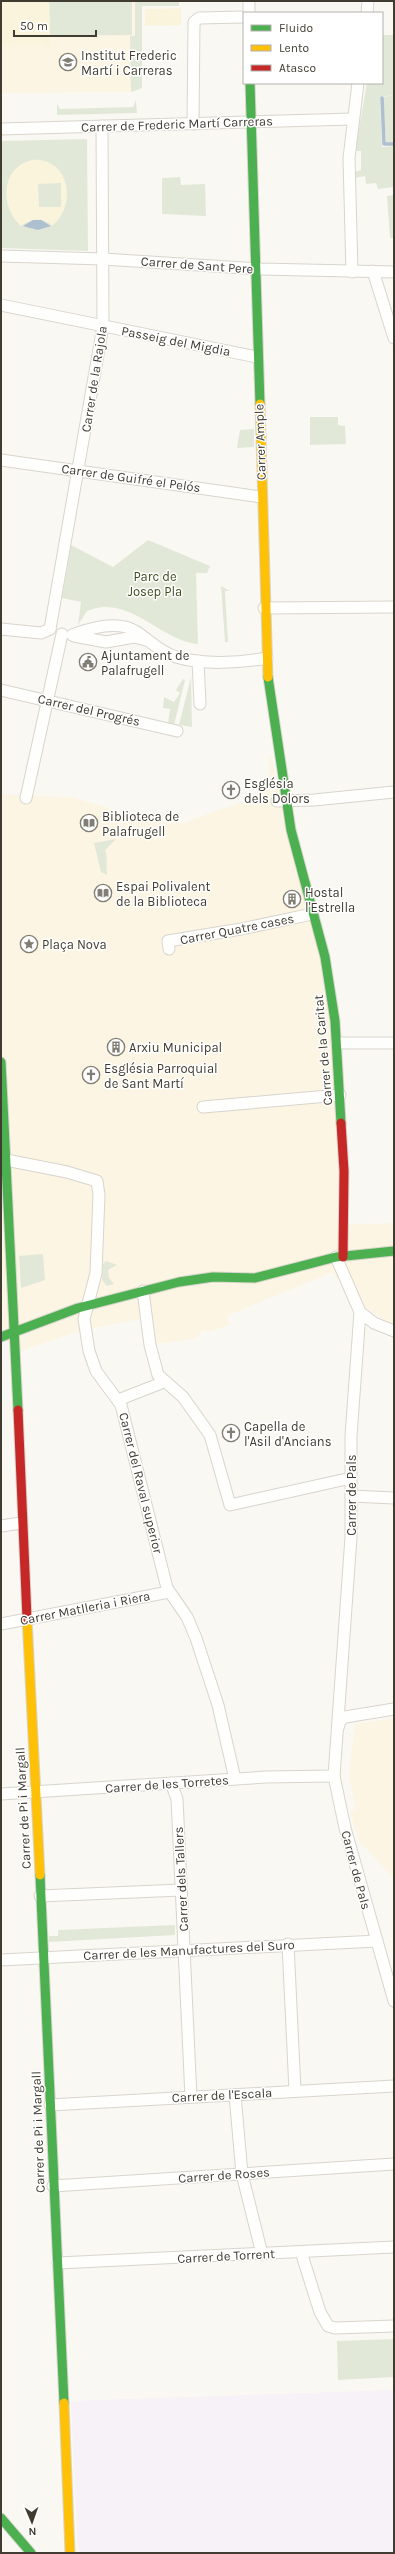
<svg xmlns="http://www.w3.org/2000/svg" width="395" height="2554" viewBox="0 0 395 2554" font-family="Karla,sans-serif">
<rect width="100%" height="100%" fill="#faf8f2"/>
<g fill="#fcf5e3">
<polygon points="1,1 49,1 50,36 132,35 132,1 135,1 136,92 1,93"/>
<polygon points="269,756 271,757 325,957 344,1225 394,1223 394,1326 362,1305 349,1275 338,1280 333,1272 231,1314 226,1318 231,1324 207,1332 206,1330 199,1332 201,1335 193,1339 157,1344 152,1317 82,1330 21,1351 1,1337 1,794 20,795 22,790 31,792 35,796 72,797 149,821 187,823 188,821 251,799 265,786 269,772"/>
<polygon points="394,1718 394,1878 359,1841 350,1811 356,1809 349,1775 355,1724"/>
</g>
<polygon fill="#f7f1f8" points="394,2390 394,2553 81,2553 78,2547 71,2401"/>
<g fill="#e2e8d8">
<polygon points="49,1 132,1 132,35 50,36"/>
<polygon points="135,1 179,1 179,6 142,6 142,88 131,92 130,36 135,36"/>
<polygon points="382,35 394,35 394,95 380,97 382,147 394,146 394,187 378,189 376,183 366,184 365,176 354,178 355,172 361,170 361,151 355,151 367,83 382,83"/>
<polygon points="394,95 394,142 386,143 383,97"/>
<polygon points="136,100 137,113 57,115 57,104 60,109 133,107"/>
<polygon points="87,139 88,251 1,248 1,141"/>
<polygon points="180,177 181,185 205,184 206,216 162,214 162,178"/>
<polygon points="394,195 394,238 390,238 387,196"/>
<polygon points="310,417 338,417 338,425 345,426 346,444 310,445"/>
<polygon points="254,429 254,447 237,448 240,430"/>
<path d="M148,540L210,566L207,573H196L198,644C160,641 129,593 87,611L78,625L81,602L62,598L71,545L113,567Z"/>
<polygon points="221,586 230,591 225,591 228,642 225,642"/>
<polygon points="191,677 192,727 179,725"/>
<polygon points="183,679 185,680 174,725 168,724 170,709 163,708 164,697 174,702 180,693 176,690"/>
<path d="M116,839L105,850C108,859 106,865 107,875L101,872L94,843Z"/>
<polygon points="43,1254 45,1280 21,1288 19,1256"/>
<polygon points="106,1261 117,1265 108,1270 109,1278 114,1284 107,1286 102,1280 103,1264"/>
<polygon points="175,1925 175,1935 49,1942 49,1936 58,1936 58,1930"/>
<polygon points="394,2339 394,2377 338,2380 337,2341"/>
</g>
<g fill="#faf4dc" fill-rule="evenodd">
<polygon points="1,1 49,1 50,47 44,47 43,44 1,45"/>
<polygon points="181,8 181,25 145,26 145,9"/>
<path d="M32,160C70,157 78,206 52,226C42,216 32,219 21,226C0,208 0,167 32,160ZM61,183V207H39L38,184Z"/>
</g>
<polygon fill="#aebfd0" points="33,220 41,220 51,226 38,230 23,226"/>
<g fill="none" stroke-linecap="round" stroke-linejoin="round">
<polyline stroke="#aebfd0" stroke-width="3.5" points="382,98 384,144 394,144"/>
<defs>
<g id="street">
<polyline points="249,1 249,13"/>
<polyline points="367,13 368,1"/>
<polyline points="193,124 194,22 199,18 244,17"/>
<polyline points="1,129 353,119"/>
<polyline points="1,256 103,259 261,269 394,272"/>
<polyline points="373,271 394,338"/>
<polyline points="352,272 349,158 358,83"/>
<polyline points="1,305 257,357"/>
<polyline points="1,460 261,497"/>
<polyline points="264,608 394,607"/>
<polyline points="1,629 41,633 50,629"/>
<polyline points="50,629 103,326 102,126"/>
<path d="M72,635C90,628 119,620 137,632C150,641 160,652 176,657C203,665 239,663 267,658"/>
<polyline points="74,636 106,642 134,637 146,640"/>
<polyline points="198,661 200,704"/>
<polyline points="1,690 177,731"/>
<polyline points="26,798 62,634"/>
<polyline points="277,801 314,800 394,792"/>
<polyline points="169,949 168,941 241,929 312,914"/>
<polyline points="337,1043 394,1043"/>
<polyline points="203,1107 340,1095"/>
<polyline points="6,1160 67,1172 97,1181 99,1195 96,1273 84,1319 89,1351 96,1371 121,1405 167,1588 187,1617 196,1638 218,1705 235,1779"/>
<polyline points="336,1257 360,1312 351,1436 351,1537 334,1776 345,1828 394,2001"/>
<polyline points="143,1291 150,1345 158,1375 183,1397 210,1435 230,1505 351,1478"/>
<polyline points="360,1312 374,1323 394,1331"/>
<polyline points="118,1400 164,1382"/>
<polyline points="351,1496 394,1498"/>
<polyline points="1,1526 21,1523"/>
<polyline points="1,1624 169,1592"/>
<polyline points="338,1728 340,1721 345,1717 394,1709"/>
<polyline points="171,1783 177,1799 191,2097"/>
<polyline points="1,1794 266,1777 334,1776"/>
<polyline points="40,1896 181,1890"/>
<polyline points="288,1944 295,2091"/>
<polyline points="1,1960 377,1941"/>
<polyline points="235,2095 242,2174 262,2254"/>
<polyline points="50,2105 394,2086"/>
<polyline points="53,2186 394,2164"/>
<polyline points="301,2252 320,2312 328,2326 335,2328 394,2326"/>
<polyline points="58,2263 394,2247"/>
</g>
<g id="fast">
<polyline points="250,83 260,404"/>
<polyline points="268,677 291,830 325,957 335,1021 341,1123"/>
<polyline points="1,1062 18,1410"/>
<polyline points="1,1337 78,1308 179,1282 213,1277 255,1278 336,1257 394,1251"/>
<polyline points="40,1875 64,2403"/>
<polyline points="1,2518 31,2553"/>
</g>
<g id="slow">
<polyline points="260,404 268,677"/>
<polyline points="27,1618 40,1875"/>
<polyline points="64,2403 70,2553"/>
</g>
<g id="jam">
<polyline points="341,1123 344,1171 343,1257"/>
<polyline points="18,1410 27,1618"/>
</g>
</defs>
<use href="#street" stroke="#d8d5cd" stroke-width="13"/>
<use href="#fast" stroke="#d8d5cd" stroke-width="11"/>
<use href="#slow" stroke="#d8d5cd" stroke-width="11"/>
<use href="#jam" stroke="#d8d5cd" stroke-width="11"/>
<use href="#street" stroke="#fefefd" stroke-width="11"/>
<use href="#fast" stroke="#4caf50" stroke-width="9"/>
<use href="#slow" stroke="#ffc107" stroke-width="9"/>
<use href="#jam" stroke="#c62828" stroke-width="9"/>
</g>
<defs>
<symbol id="school-ring" viewBox="-11 -11 22 22"><circle r="9.5" fill="#fff" stroke="#817e75" stroke-width="1.5"/><path d="M0-5L7-2L0 1L-7-2ZM-4 1L0 2.5L4 1V4Q0 6-4 4Z" fill="#817e75"/></symbol>
<symbol id="civic-ring" viewBox="-11 -11 22 22"><circle r="9.5" fill="#fff" stroke="#817e75" stroke-width="1.5"/><path d="M-.6-6.5H3V-4.5H.6V-3L4-1V1h2V6H-6V1h2V-1L-.6-3ZM-1.2 2.5V6h2.4V2.5Z" fill="#817e75"/></symbol>
<symbol id="church-ring" viewBox="-11 -11 22 22"><circle r="9.5" fill="#fff" stroke="#817e75" stroke-width="1.5"/><path d="M-1.2-6h2.4v3.5h3.3v2.4h-3.3V6h-2.4V-.1h-3.3v-2.4h3.3Z" fill="#817e75"/></symbol>
<symbol id="library-ring" viewBox="-11 -11 22 22"><circle r="9.5" fill="#fff" stroke="#817e75" stroke-width="1.5"/><path d="M-6-4Q-3-5.5-.7-3.5V5Q-3 3-6 4ZM6-4Q3-5.5 .7-3.5V5Q3 3 6 4Z" fill="#817e75"/></symbol>
<symbol id="building-ring" viewBox="-11 -11 22 22"><circle r="9.5" fill="#fff" stroke="#817e75" stroke-width="1.5"/><path d="M-4-6H4V6H1V3H-1V6H-4ZM-2.5-4.3h1.7v1.8h-1.7ZM.8-4.3h1.7v1.8H.8ZM-2.5-1h1.7V.8h-1.7ZM.8-1h1.7V.8H.8Z" fill="#817e75"/></symbol>
<symbol id="sight-ring" viewBox="-11 -11 22 22"><circle r="9.5" fill="#fff" stroke="#817e75" stroke-width="1.5"/><path d="M0-6L1.8-2.2L6-1.7L2.9 1.2L3.7 5.4L0 3.3L-3.7 5.4L-2.9 1.2L-6-1.7L-1.8-2.2Z" fill="#817e75"/></symbol>
</defs>
<g fill-rule="evenodd">
<use href="#school-ring" x="58" y="52" width="20" height="20"/>
<use href="#civic-ring" x="78" y="652" width="20" height="20"/>
<use href="#church-ring" x="221" y="780" width="20" height="20"/>
<use href="#library-ring" x="79" y="813" width="20" height="20"/>
<use href="#library-ring" x="93" y="883" width="20" height="20"/>
<use href="#building-ring" x="282" y="889" width="20" height="20"/>
<use href="#sight-ring" x="19" y="934" width="20" height="20"/>
<use href="#building-ring" x="106" y="1037" width="20" height="20"/>
<use href="#church-ring" x="81" y="1065" width="20" height="20"/>
<use href="#church-ring" x="221" y="1423" width="20" height="20"/>
</g>
<g text-anchor="middle" dominant-baseline="central" stroke-width="3" stroke-linejoin="round" paint-order="stroke">
<g font-size="13" fill="#403c31" stroke="#fff" text-anchor="start">
<text x="81" y="55">Institut Frederic<tspan x="81" dy="15">Martí i Carreras</tspan></text>
<text x="101" y="655">Ajuntament de<tspan x="101" dy="15">Palafrugell</tspan></text>
<text x="244" y="783">Església<tspan x="244" dy="15">dels Dolors</tspan></text>
<text x="102" y="816">Biblioteca de<tspan x="102" dy="15">Palafrugell</tspan></text>
<text x="116" y="886">Espai Polivalent<tspan x="116" dy="15">de la Biblioteca</tspan></text>
<text x="305" y="892">Hostal<tspan x="305" dy="15">l'Estrella</tspan></text>
<text x="42" y="944">Plaça Nova</text>
<text x="129" y="1047">Arxiu Municipal</text>
<text x="104" y="1068">Església Parroquial<tspan x="104" dy="15">de Sant Martí</tspan></text>
<text x="244" y="1426">Capella de<tspan x="244" dy="15">l'Asil d'Ancians</tspan></text>
</g>
<g font-size="13" fill="#403c31" stroke="#fff">
<text transform="translate(177 124) rotate(-2)">Carrer de Frederic Martí Carreras</text>
<text transform="translate(197 265) rotate(4)">Carrer de Sant Pere</text>
<text transform="translate(176 341) rotate(11)">Passeig del Migdia</text>
<text transform="translate(94 379) rotate(-81)">Carrer de la Rajola</text>
<text transform="translate(260 442) rotate(-92)">Carrer Ample</text>
<text transform="translate(131 478) rotate(8)">Carrer de Guifré el Pelós</text>
<text transform="translate(89 710) rotate(13)">Carrer del Progrés</text>
<text transform="translate(237 929) rotate(-11)">Carrer Quatre cases</text>
<text transform="translate(323 1050) rotate(-95)">Carrer de la Caritat</text>
<text transform="translate(141 1483) rotate(76)">Carrer del Raval superior</text>
<text transform="translate(351 1495) rotate(-90)">Carrer de Pals</text>
<text transform="translate(85 1608) rotate(-11)">Carrer Matlleria i Riera</text>
<text transform="translate(167 1784) rotate(-4)">Carrer de les Torretes</text>
<text transform="translate(23 1808) rotate(-93)">Carrer de Pi i Margall</text>
<text transform="translate(356 1870) rotate(75)">Carrer de Pals</text>
<text transform="translate(181 1879) rotate(-93)">Carrer dels Tallers</text>
<text transform="translate(189 1950) rotate(-3)">Carrer de les Manufactures del Suro</text>
<text transform="translate(222 2095) rotate(-3)">Carrer de l'Escala</text>
<text transform="translate(38 2132) rotate(-92)">Carrer de Pi i Margall</text>
<text transform="translate(224 2175) rotate(-4)">Carrer de Roses</text>
<text transform="translate(226 2256) rotate(-3)">Carrer de Torrent</text>
</g>
<g font-size="13" fill="#394e1c" stroke="#fff">
<text x="155" y="576">Parc de<tspan x="155" dy="15">Josep Pla</tspan></text>
</g>
</g>
<rect width="395" height="2554" fill="none" stroke="#403c31" stroke-width="4"/>
<rect x="243" y="12" width="140" height="72" fill="#ffffff" stroke="#b3b1ad"/>
<rect x="251" y="25" width="20" height="6" fill="#4caf50" stroke="#b3b1ad"/>
<text x="279" y="32" font-size="12" fill="#403c31">Fluido</text>
<rect x="251" y="45" width="20" height="6" fill="#ffc107" stroke="#b3b1ad"/>
<text x="279" y="52" font-size="12" fill="#403c31">Lento</text>
<rect x="251" y="65" width="20" height="6" fill="#c62828" stroke="#b3b1ad"/>
<text x="279" y="72" font-size="12" fill="#403c31">Atasco</text>
<g transform="translate(32 2522) rotate(178)" stroke="#ffffff" stroke-width="3" paint-order="stroke">
<path d="M0-3L7 15L0 10L-7 15Z" fill="#403c31"/>
<text y="-6" font-size="11" font-weight="bold" text-anchor="middle" fill="#403c31">N</text>
</g>
<path d="M14 30v6h82v-6" fill="none" stroke="#403c31" stroke-width="2"/>
<text x="20" y="30" font-size="12" fill="#403c31" stroke="#ffffff" stroke-width="3" paint-order="stroke">50 m</text>
</svg>
